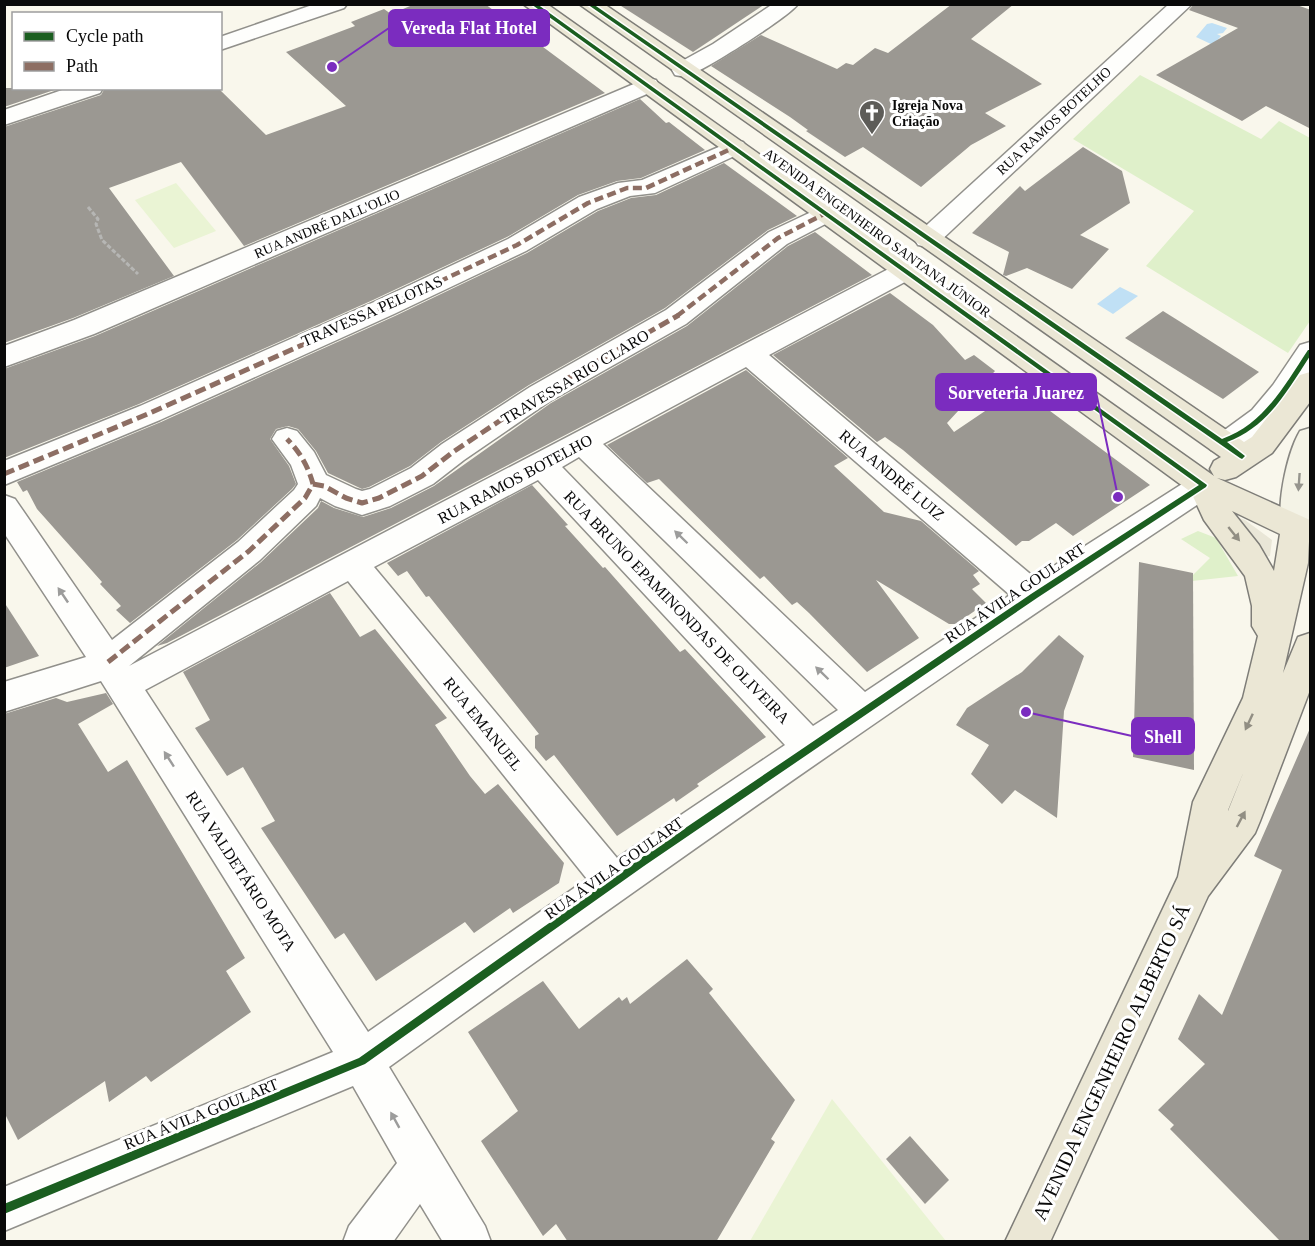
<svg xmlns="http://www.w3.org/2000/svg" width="1315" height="1246" viewBox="0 0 1315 1246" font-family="'Times New Roman',serif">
<rect width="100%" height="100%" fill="#f9f7ec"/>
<g fill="#dff0ca">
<polygon points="1140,75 1261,139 1279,121 1310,138 1310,321 1288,353 1146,266 1194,211 1073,139"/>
<polygon points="1198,531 1216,538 1238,576 1192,581 1192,576 1210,558 1181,539"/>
</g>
<g fill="#eaf4d4">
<polygon points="176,183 216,231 174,248 135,200"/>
<polygon points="832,1099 946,1241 750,1241"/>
</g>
<polygon fill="#e9e6d7" points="1234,516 1245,520 1272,540 1270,556 1266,557"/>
<g fill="#c0e0f5">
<polygon points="1212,23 1227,28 1223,33 1217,34 1221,36 1213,45 1196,37 1207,24"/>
<polygon points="1120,287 1138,296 1113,314 1097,304"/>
</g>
<g fill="#9b9892">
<polygon points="415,4 485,4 605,93 244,246 181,162 109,188 174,276 73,318 4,343 4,127 101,95 105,88 218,88 266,135 346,106 286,52 355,26 351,22 384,9 391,14"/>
<polygon points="618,4 765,4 693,52"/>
<polygon points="952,4 1014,4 971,39 1042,84 985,113 1006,126 971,145 921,187 863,147 845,157 806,131 808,130 790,117 711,66 761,35 837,69 846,63 853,65 875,48 888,53"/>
<polygon points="1194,4 1294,4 1311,10 1311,129 1266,106 1242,121 1156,75 1238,28 1189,10"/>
<polygon points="4,88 60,88 4,107"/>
<polygon points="640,99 666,123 669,122 705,150 641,178 617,181 578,195 507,237 373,300 139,404 4,458 4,369 95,336"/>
<polygon points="1083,147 1122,171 1130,203 1080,235 1109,249 1072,289 1027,268 1006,276 1003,275 1009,252 972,233 1020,186 1025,191"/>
<polygon points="724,163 797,216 768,230 665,308 529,385 441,442 410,466 369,487 362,489 328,473 316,451 298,429 288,426 276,429 270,439 289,466 296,484 292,489 237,540 130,623 116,610 121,606 100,584 102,582 37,509 27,490 23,492 17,482 161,422 395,316 527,253 598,211 631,198 656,195"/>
<polygon points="815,232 872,275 167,643 157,646 261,562 318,508 321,501 334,508 363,517 391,508 434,486 551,403 687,326 788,246"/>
<polygon points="890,293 933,325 965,360 974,355 995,371 947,423 954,432 1019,388 1150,485 1073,536 1056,523 1029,541 1022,541 1016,546 903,450 885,437 877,442 773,355"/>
<polygon points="1163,311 1179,321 1259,372 1223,399 1125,338"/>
<polygon points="746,370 848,458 834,466 884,512 921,521 979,571 973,575 980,584 972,589 986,603 956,624 949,624 876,580 919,638 867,672 809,613 797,602 792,605 764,576 760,579 659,479 647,483 607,445"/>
<polygon points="532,485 568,525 565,526 603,568 605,567 680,652 685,649 766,737 697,784 699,786 676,802 674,798 617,836 554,755 546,761 535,748 535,736 539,734 429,596 426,597 407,571 398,576 387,563"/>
<polygon points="1139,562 1193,573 1194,770 1133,757"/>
<polygon points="330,593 360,637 375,629 447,718 435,725 470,776 485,794 498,784 564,863 559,883 513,913 510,908 474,933 465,922 376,981 344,933 335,939 261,828 275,821 243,767 227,776 195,728 210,720 183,672"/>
<polygon points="4,602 39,656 4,668"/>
<polygon points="1059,635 1084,656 1064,711 1057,818 1015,790 1002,804 971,774 989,745 956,725 967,708 1022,672"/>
<polygon points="106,693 113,704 78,724 108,772 127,760 245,958 226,971 251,1012 151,1082 146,1076 109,1102 105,1081 18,1140 4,1112 4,714 56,698 67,702"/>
<polygon points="1311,726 1311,1242 1281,1242 1170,1129 1174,1125 1158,1110 1205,1064 1178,1039 1199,994 1222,1015 1282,870 1254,856"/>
<polygon points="687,959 713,989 709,993 795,1100 771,1139 775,1142 716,1242 568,1242 556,1224 543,1236 481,1141 518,1111 468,1032 543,981 579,1029 619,997 622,1001 627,997 630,1004"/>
<polygon points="910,1136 949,1180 925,1204 886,1159"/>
</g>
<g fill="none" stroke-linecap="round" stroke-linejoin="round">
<defs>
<g id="street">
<polygon points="315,4 347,4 344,8 220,50 220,37"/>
<path d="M773,4H798C789,17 705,70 689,75C684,77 680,76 675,75L672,70L675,65L713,44Z"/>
<polygon points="1169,4 1192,4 936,245 927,247 918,245 914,239 918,233"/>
<polygon points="648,78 656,80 659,85 656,90 94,334 4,367 4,346 74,320"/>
<polygon points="68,88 103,88 100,93 4,125 4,110"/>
<polygon points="735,140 743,142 747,147 743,152 655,193 630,196 597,209 526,251 394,314 160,420 4,485 4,461 140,406 374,302 508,239 579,197 618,183 642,180"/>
<path d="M826,205L835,207L839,213L835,219L787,244L686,324L550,401L464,460L433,484L390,506L362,515L335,506L320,498L316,506L260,560L129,666L898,264L907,261L916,264L920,270L916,276L769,355L1035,578L1193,477L1204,473L1215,477L1219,485L1215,493C934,679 662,870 389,1067L485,1226L491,1242H443L420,1204L393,1242H343L349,1226L397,1163L353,1086L4,1231V1187L333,1052L101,681L4,712V682L86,657L4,533V495L15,499L112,640L238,542L294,490L298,484L291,465L272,439L277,431L287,428L297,431L314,452L326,475L356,489L362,491L370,489L411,468L442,444L530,387L666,310L769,232ZM746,367L1010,595L865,692L603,444ZM579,457L838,710L813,726L562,467ZM538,480L785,745L617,858L374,567ZM348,581L587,879L368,1032L145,690Z"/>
<path d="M1310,342C1311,351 1313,367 1309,375C1296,406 1248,461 1211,450L1206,442L1211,434L1226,429L1252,410L1273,385L1300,345Z"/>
</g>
<path id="secondary" d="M1310,428V529L1307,536L1296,539L1285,536C1273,514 1287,453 1300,431Z"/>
<path id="primary" d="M523,4H547L1214,476L1210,469L1214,461L1221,457L579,4H604L1244,442L1252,437L1300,375L1310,372V402L1272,453L1236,477L1225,480L1217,478L1310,520L1308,563L1283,673L1298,637L1310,633V690L1260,821L1255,833L1208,896L1050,1242H1005L1178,877L1193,802L1243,698L1258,636L1252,626V606L1245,576L1204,520L1191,492ZM1232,511L1280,534L1274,571L1259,545ZM1244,771L1228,810V811Z"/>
</defs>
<use href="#street" stroke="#91908b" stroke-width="3"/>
<use href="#secondary" stroke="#888782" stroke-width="3"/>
<use href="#primary" stroke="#7e7d78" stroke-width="3"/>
<polyline stroke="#b6b6b4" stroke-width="3" stroke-dasharray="4.5 2" stroke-linecap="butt" points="88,207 98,219 96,224 102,240 138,274"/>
<use href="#street" fill="#fefefc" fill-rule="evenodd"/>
<use href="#secondary" fill="#f4f3e6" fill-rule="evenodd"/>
<use href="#primary" fill="#ebe7d5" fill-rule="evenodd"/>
<g stroke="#8d6e63" stroke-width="4.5" stroke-dasharray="9 4.5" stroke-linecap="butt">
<polyline points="366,316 517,245 588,203 627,188 646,188 735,147"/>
<polyline points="677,316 778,238 826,213"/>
</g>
<g stroke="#8d6e63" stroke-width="5" stroke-dasharray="11 5" stroke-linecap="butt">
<polyline points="4,474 150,413 369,315"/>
<polyline points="313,484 324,486 346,498 362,503 379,498 422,476 453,452 540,394 679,315"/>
<path d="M108,662L249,551L305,498L313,484C308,466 300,452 287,439"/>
</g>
<defs>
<g id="cycleway">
<polygon points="531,4 537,4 1207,485 1206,487 1037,598 644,866 365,1064 4,1214 4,1204 359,1058 638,860 1031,594 1199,485"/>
<path d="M587,4H593L1222,439C1264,424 1284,386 1308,350H1310V356C1287,391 1268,427 1227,442L1245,456L1242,459L1240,458Z"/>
</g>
</defs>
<use href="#cycleway" stroke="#fff" stroke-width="3"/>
<use href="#cycleway" fill="#1b5e20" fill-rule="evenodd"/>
</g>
<defs><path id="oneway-solid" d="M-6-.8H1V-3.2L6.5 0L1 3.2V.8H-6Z" transform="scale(1.5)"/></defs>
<use fill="#96958e" href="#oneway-solid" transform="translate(1299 482) rotate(94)"/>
<g fill="#918e83">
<use href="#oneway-solid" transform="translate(1234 534) rotate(51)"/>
<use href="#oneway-solid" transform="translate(1249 722) rotate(115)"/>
<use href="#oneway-solid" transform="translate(1241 819) rotate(-62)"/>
</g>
<g fill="#9c9c9b">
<use href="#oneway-solid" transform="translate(681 537) rotate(-136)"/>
<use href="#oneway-solid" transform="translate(63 595) rotate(-124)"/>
<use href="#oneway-solid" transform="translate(822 673) rotate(-136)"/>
<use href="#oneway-solid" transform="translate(169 759) rotate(-123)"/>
<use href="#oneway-solid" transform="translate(395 1120) rotate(-119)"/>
</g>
<defs>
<symbol id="church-pin" viewBox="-11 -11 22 30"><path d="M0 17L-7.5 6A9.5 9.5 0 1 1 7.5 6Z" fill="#5d5c58" stroke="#fff"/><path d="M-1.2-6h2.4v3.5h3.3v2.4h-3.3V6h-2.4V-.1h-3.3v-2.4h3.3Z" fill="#fff"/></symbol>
</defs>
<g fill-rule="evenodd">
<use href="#church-pin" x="857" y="98" width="30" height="40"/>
</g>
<g text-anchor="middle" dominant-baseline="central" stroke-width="6" stroke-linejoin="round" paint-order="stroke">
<g font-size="14" font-weight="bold" fill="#090909" stroke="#fff" text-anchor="start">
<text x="892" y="105">Igreja Nova<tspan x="892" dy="16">Criação</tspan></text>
</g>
<g font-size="14" fill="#090909" stroke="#fff">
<text transform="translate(1054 121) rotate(-43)">RUA RAMOS BOTELHO</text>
<text transform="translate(327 224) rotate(-23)">RUA ANDRÉ DALL'OLIO</text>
<text transform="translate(877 233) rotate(36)">AVENIDA ENGENHEIRO SANTANA JÚNIOR</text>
</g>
<g font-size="16" fill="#090909" stroke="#fff">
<text transform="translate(372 311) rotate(-24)">TRAVESSA PELOTAS</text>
<text transform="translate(575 377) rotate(-31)">TRAVESSA RIO CLARO</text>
<text transform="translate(892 475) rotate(40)">RUA ANDRÉ LUIZ</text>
<text transform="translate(515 479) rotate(-28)">RUA RAMOS BOTELHO</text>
<text transform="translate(1015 593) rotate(-34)">RUA ÁVILA GOULART</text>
<text transform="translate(677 607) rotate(46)">RUA BRUNO EPAMINONDAS DE OLIVEIRA</text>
<text transform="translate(483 724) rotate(51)">RUA EMANUEL</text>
<text transform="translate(614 868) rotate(-35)">RUA ÁVILA GOULART</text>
<text transform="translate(241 871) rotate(57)">RUA VALDETÁRIO MOTA</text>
<text transform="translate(201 1114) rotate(-22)">RUA ÁVILA GOULART</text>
</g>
<g font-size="20" fill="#090909" stroke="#fff">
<text transform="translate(1111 1062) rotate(-65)">AVENIDA ENGENHEIRO ALBERTO SÁ</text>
</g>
</g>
<path fill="none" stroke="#7b2cbf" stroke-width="2" d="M332 67L389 28M1118 497L1096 392M1026 712L1132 736"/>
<g fill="#7b2cbf" stroke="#fff" stroke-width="2">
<circle cx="332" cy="67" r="6"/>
<circle cx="1118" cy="497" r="6"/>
<circle cx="1026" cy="712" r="6"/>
</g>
<g fill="#7b2cbf" stroke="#7b2cbf" stroke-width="2">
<rect x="389" y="10" width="160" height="36" rx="6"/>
<rect x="936" y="374" width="160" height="36" rx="6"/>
<rect x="1132" y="718" width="62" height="36" rx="6"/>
</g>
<g font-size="18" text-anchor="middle" font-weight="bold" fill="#fff">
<text x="469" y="34">Vereda Flat Hotel</text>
<text x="1016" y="399">Sorveteria Juarez</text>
<text x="1163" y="743">Shell</text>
</g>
<rect width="1315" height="1246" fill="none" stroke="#090909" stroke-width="12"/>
<rect x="12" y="12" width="210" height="78" fill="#ffffff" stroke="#9d9d9d" stroke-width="1.5"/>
<rect x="24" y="32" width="30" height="9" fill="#1b5e20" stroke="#9d9d9d" stroke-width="1.5"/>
<text x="66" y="42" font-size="18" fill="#090909">Cycle path</text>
<rect x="24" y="62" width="30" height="9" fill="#8d6e63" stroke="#9d9d9d" stroke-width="1.5"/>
<text x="66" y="72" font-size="18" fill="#090909">Path</text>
</svg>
